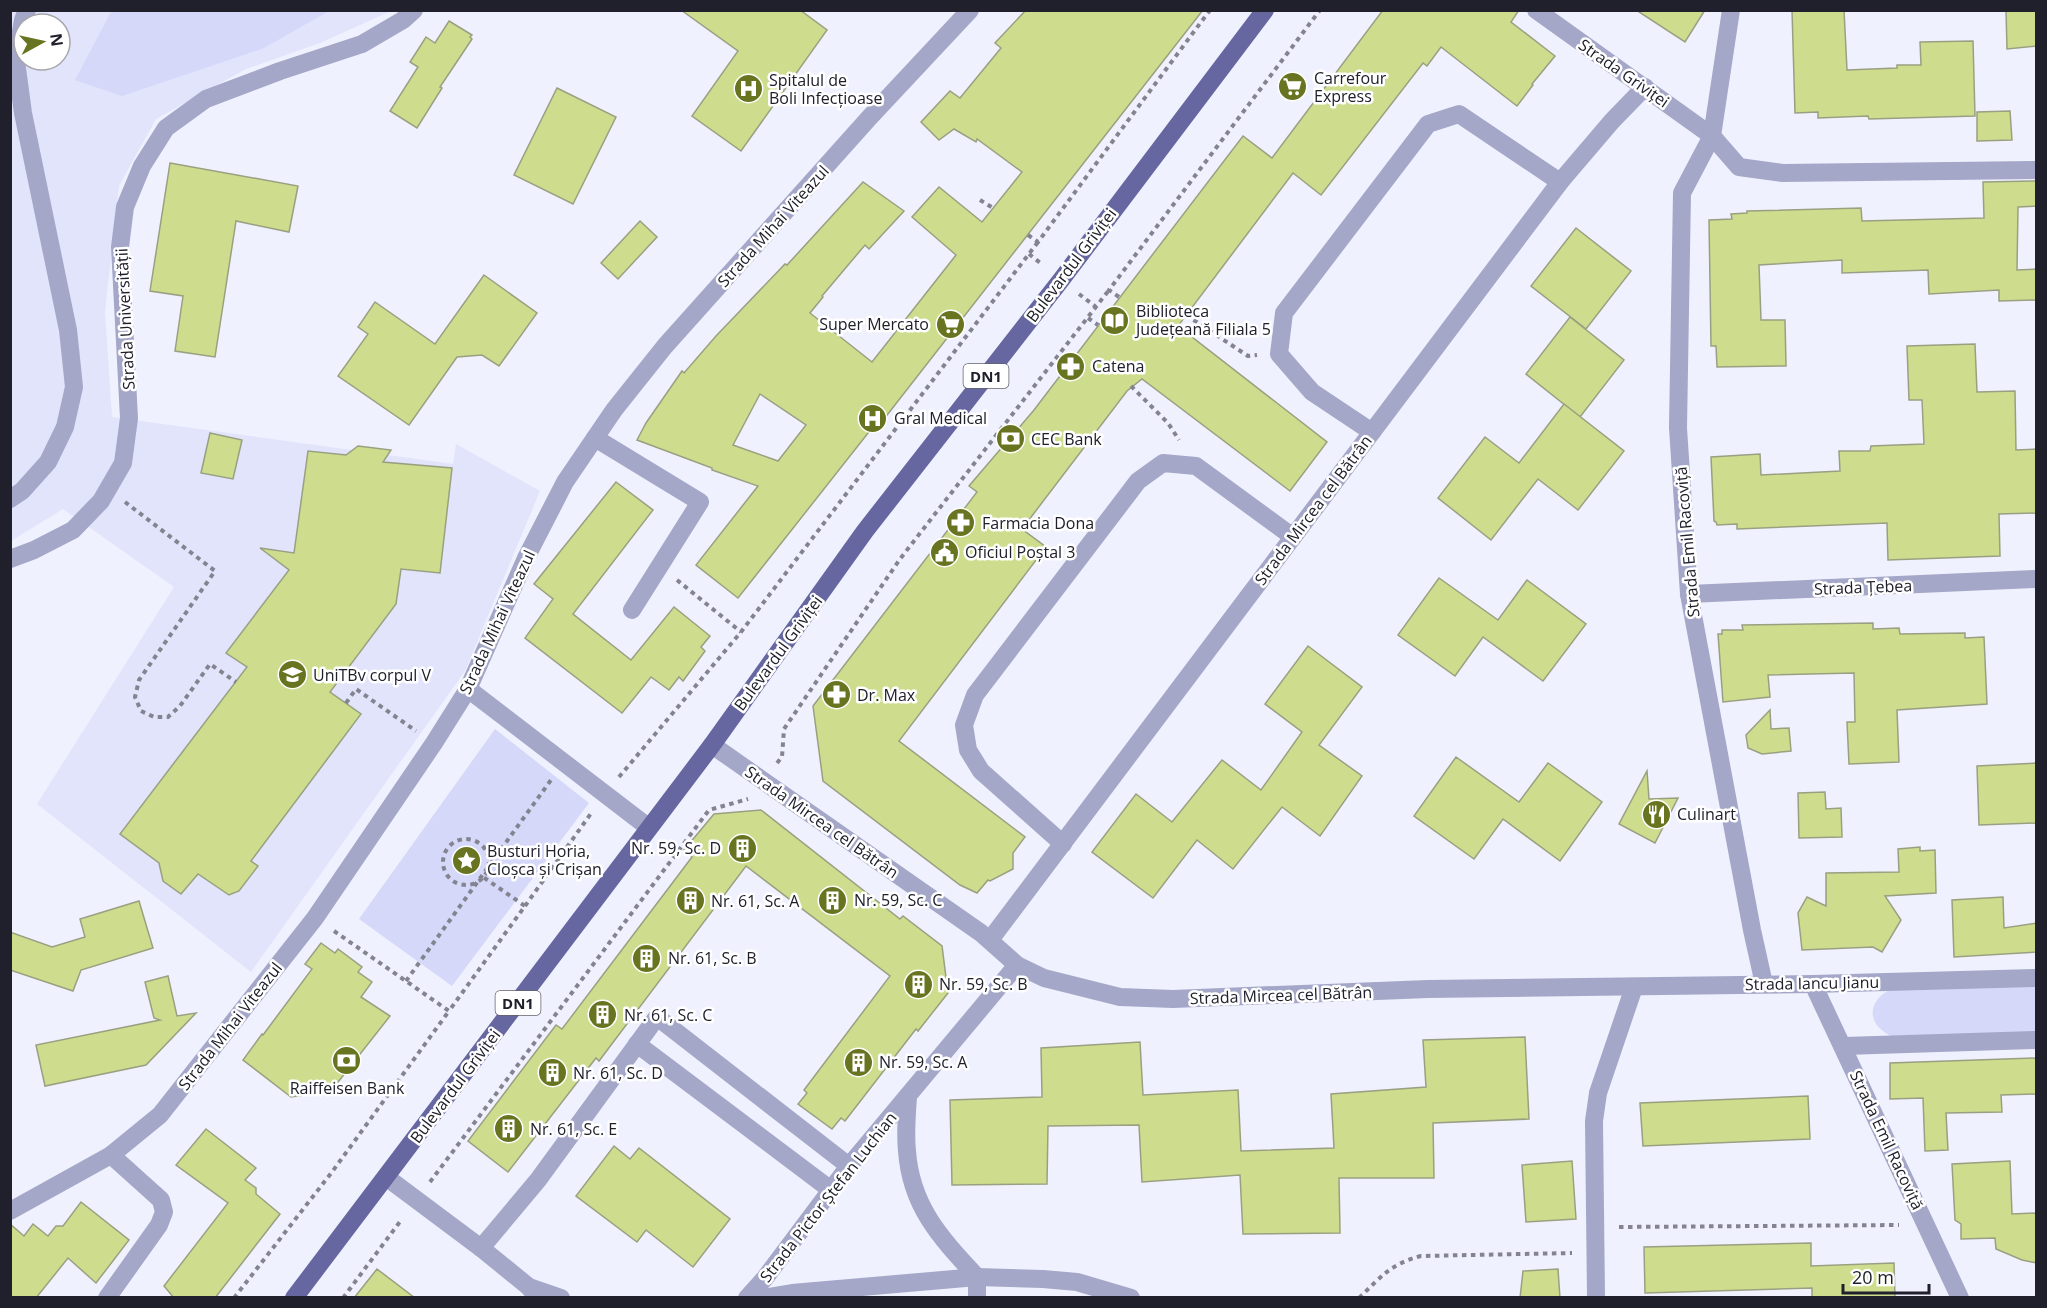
<svg xmlns="http://www.w3.org/2000/svg" width="2047" height="1308" viewBox="0 0 2047 1308" font-family="'Open Sans',sans-serif">
<rect width="100%" height="100%" fill="#f0f1fe"/>
<path fill="#e1e4fb" fill-rule="evenodd" d="M11,11H391L320,43L246,69L156,119L119,186L105,312L112,417L453,464L456,444L540,491L465,671L251,972L37,804L174,587L63,509L11,541ZM24,24H60V60H24Z"/>
<g fill="#d5d8f8">
<polygon points="112,10 329,10 329,11 264,48 122,96 75,80"/>
<polygon points="495,729 589,803 452,986 359,919"/>
<path d="M2036,985V1032L1891,1036C1866,1024 1867,1001 1891,989Z"/>
</g>
<g fill="#cedd8d" stroke="#99a081" stroke-width="1.5" fill-rule="evenodd">
<polygon points="681,10 800,10 827,30 741,151 692,116 738,51"/>
<path d="M1026,10H1203L884,419L875,430L872,428L738,598L696,565L758,486L712,470V468L637,440L646,423L682,371L684,373L716,336L785,264L787,265L863,182L904,211L869,249L865,245L822,296L823,297L810,313L872,362L956,255L912,217L939,187L982,222L1022,172L977,139L976,142L954,129L939,140L921,122L950,91L960,98L1001,48L995,43ZM760,394L806,425L778,461L733,445Z"/>
<polygon points="1383,10 1519,10 1511,22 1555,56 1532,84 1533,85 1517,106 1441,47 1427,66 1423,63 1321,195 1293,173 1178,326 1327,442 1290,491 1142,379 1127,391 1022,529 1046,547 899,741 1025,837 1013,853 1013,869 990,881 988,880 977,893 960,885 823,781 813,706 977,492 969,486 1034,410 1243,136 1272,158"/>
<polygon points="1636,10 1705,10 1685,42"/>
<polygon points="1792,10 1844,10 1847,70 1897,68 1897,65 1921,65 1920,42 1973,41 1975,116 1869,119 1868,116 1818,118 1818,112 1795,113"/>
<polygon points="2006,10 2037,10 2037,46 2007,49"/>
<polygon points="449,21 472,35 470,37 472,39 440,87 442,88 417,128 390,111 418,67 410,62 426,37 435,43"/>
<polygon points="557,88 616,117 573,204 514,175"/>
<polygon points="2010,111 2012,140 1977,141 1977,112"/>
<polygon points="170,163 298,186 289,232 236,221 215,357 175,351 183,296 150,291"/>
<polygon points="2037,181 2037,206 2018,207 2017,270 2037,269 2037,300 1999,301 1999,290 1929,294 1928,270 1842,273 1842,260 1759,265 1761,320 1785,320 1786,366 1717,367 1716,346 1711,346 1709,220 1732,219 1731,214 1747,213 1747,211 1861,208 1862,221 1984,218 1983,182"/>
<polygon points="640,221 657,237 618,279 601,263"/>
<polygon points="1576,228 1631,271 1586,329 1531,286"/>
<polygon points="484,275 537,313 499,366 482,355 457,357 409,425 338,376 368,334 358,327 375,302 435,344"/>
<polygon points="1570,317 1624,360 1580,417 1526,374"/>
<polygon points="1975,344 1977,392 2015,391 2016,450 2037,449 2037,513 1999,514 2000,556 1888,560 1887,523 1737,529 1737,524 1717,525 1716,522 1714,521 1711,457 1760,454 1761,475 1840,471 1839,451 1870,451 1871,446 1924,444 1922,400 1909,400 1907,346"/>
<polygon points="1564,404 1624,451 1578,510 1538,479 1491,540 1438,498 1485,437 1519,463"/>
<polygon points="210,433 242,440 233,479 201,473"/>
<polygon points="358,446 391,450 383,462 452,468 440,573 401,569 396,604 330,692 361,714 251,861 258,866 239,891 229,895 198,874 181,894 163,881 159,863 120,834 247,667 226,653 289,570 260,548 294,553 308,451 346,455"/>
<polygon points="616,482 653,510 573,614 631,660 674,607 710,636 701,647 705,651 683,681 679,677 669,690 651,677 622,713 525,638 553,599 534,584"/>
<polygon points="1439,578 1498,620 1527,580 1586,624 1543,681 1483,637 1455,676 1398,635"/>
<polygon points="1873,623 1873,629 1899,628 1900,634 1965,633 1965,638 1984,637 1987,704 1897,710 1899,762 1849,764 1847,722 1855,722 1854,673 1768,675 1770,697 1723,702 1718,634 1722,634 1722,630 1743,630 1742,625"/>
<polygon points="1308,646 1362,687 1319,745 1362,776 1320,836 1282,807 1233,869 1197,840 1153,898 1092,852 1136,794 1172,822 1222,760 1261,790 1302,732 1265,704"/>
<polygon points="1770,710 1771,729 1789,728 1791,751 1762,754 1748,748 1746,735"/>
<polygon points="1456,757 1519,802 1548,763 1602,802 1560,861 1503,819 1474,859 1414,816"/>
<polygon points="2037,763 2037,823 1979,825 1977,766"/>
<polygon points="1647,771 1649,799 1678,798 1655,843 1619,824"/>
<polygon points="1825,792 1826,809 1841,808 1842,837 1799,838 1798,793"/>
<polygon points="761,810 900,919 903,916 942,946 948,993 918,1031 916,1029 845,1121 841,1118 832,1129 798,1104 807,1093 804,1090 890,976 746,866 599,1061 596,1058 508,1172 468,1141 556,1025 562,1029 692,857 684,850 714,814"/>
<polygon points="1920,847 1920,851 1935,850 1936,893 1885,896 1901,920 1882,952 1873,947 1802,950 1798,913 1807,897 1826,906 1826,873 1899,872 1898,849"/>
<polygon points="2003,897 2004,928 2037,923 2037,952 1954,957 1952,900"/>
<polygon points="139,901 153,948 81,970 73,991 10,970 10,932 52,947 85,937 80,919"/>
<polygon points="321,943 335,953 338,949 362,967 358,972 372,982 361,997 390,1016 331,1091 291,1097 243,1060 262,1034 263,1035 312,969 305,964"/>
<polygon points="168,976 177,1016 196,1013 146,1065 45,1086 36,1045 160,1020 154,1018 145,982"/>
<polygon points="1525,1037 1529,1119 1433,1123 1434,1178 1339,1178 1340,1233 1243,1234 1240,1175 1142,1182 1139,1125 1048,1126 1047,1184 952,1185 950,1100 1042,1097 1041,1048 1140,1042 1143,1095 1238,1090 1241,1151 1334,1148 1331,1094 1426,1087 1423,1040"/>
<polygon points="2037,1058 2037,1094 2001,1095 2002,1112 1946,1113 1948,1150 1925,1151 1923,1098 1890,1099 1890,1063"/>
<polygon points="1808,1096 1810,1139 1643,1146 1640,1103"/>
<polygon points="206,1129 256,1168 245,1180 256,1188 256,1194 280,1214 215,1298 174,1298 164,1286 228,1203 176,1165"/>
<polygon points="614,1146 630,1159 639,1148 730,1219 693,1267 646,1230 637,1242 576,1196"/>
<polygon points="1572,1161 1576,1219 1526,1222 1522,1165"/>
<polygon points="2010,1161 2012,1214 2037,1213 2037,1263 2022,1260 1996,1249 1995,1238 1961,1239 1961,1224 1955,1220 1952,1164"/>
<polygon points="81,1202 129,1240 96,1283 68,1258 36,1298 10,1298 10,1224 24,1236 33,1224 48,1236 56,1226 63,1226"/>
<polygon points="1811,1243 1811,1266 1894,1263 1895,1298 1812,1298 1812,1288 1645,1293 1644,1247"/>
<polygon points="377,1269 415,1298 354,1298"/>
<polygon points="1558,1269 1560,1298 1520,1298 1523,1271"/>
</g>
<g fill="none" stroke-linecap="round" stroke-linejoin="round">
<g stroke="#848491" stroke-width="4" stroke-dasharray="4.5 4.5" stroke-linecap="butt">
<polyline points="980,200 993,208"/>
<polyline points="1028,235 1038,242 1210,10"/>
<polyline points="1029,254 1043,265"/>
<polyline points="1079,294 1096,307"/>
<polyline points="1119,297 1109,290 1320,10"/>
<polyline points="1186,315 1248,356 1257,355"/>
<polyline points="1088,318 1098,325"/>
<polyline points="1131,386 1168,423 1179,440"/>
<polyline points="125,502 215,571 139,680 135,697 141,711 154,717 168,717 180,706 210,664 236,682"/>
<polyline points="677,580 741,632"/>
<polyline points="346,703 356,689 416,731"/>
<polyline points="777,763 782,757 784,729 900,559 1109,290"/>
<polyline points="619,777 741,632 1038,242"/>
<circle cx="466" cy="862" r="23"/>
<polyline points="525,906 592,812"/>
<polyline points="334,931 449,1011 525,906 483,877"/>
<polyline points="406,981 551,780"/>
<polyline points="430,1182 709,810 748,799"/>
<polyline points="1619,1227 1899,1225"/>
<polyline points="234,1298 332,1172 449,1011"/>
<polyline points="343,1298 402,1219"/>
<path d="M1359,1298C1381,1277 1390,1264 1421,1256L1572,1253"/>
</g>
<g stroke="#a4a7c7" stroke-width="18">
<polyline points="1536,10 1712,136 1739,167 1783,173 2036,170"/>
<polyline points="1731,10 1712,136 1682,193 1678,428 1689,594 1752,930 1764,984"/>
<polyline points="1372,432 1312,392 1279,354 1284,313 1428,124 1459,114 1560,182"/>
<polyline points="595,438 700,502 632,610"/>
<polyline points="10,499 22,491 48,462 65,427 74,387 68,330 23,113 16,61 23,20 27,10"/>
<polyline points="10,559 34,550 73,530 101,501 123,463 129,418 120,247 125,207 142,166 166,128 206,99 280,71 362,44 403,20 414,10"/>
<polyline points="1689,594 2036,579"/>
<polyline points="468,689 648,827"/>
<polyline points="712,745 981,933 1017,965 1044,978 1120,997 1173,999 1428,989 1813,984 2036,978"/>
<polyline points="1063,844 981,771 968,750 964,725 975,695 1138,481 1163,463 1196,466 1293,537"/>
<polyline points="990,940 1560,182 1612,121 1645,87"/>
<polyline points="1813,984 1960,1298"/>
<polyline points="637,1044 831,1190"/>
<polyline points="1844,1046 2036,1040"/>
<path d="M908,1096C907,1114 905,1133 907,1151C911,1207 941,1238 977,1277V1298"/>
<polyline points="386,1177 481,1248 529,1287 538,1298"/>
<polyline points="10,1211 111,1155 160,1115 315,918 434,743 468,689 527,556 565,482 614,410 665,346 869,118 970,10"/>
<polyline points="481,1248 538,1180 657,1017 849,1166"/>
<polyline points="529,1287 561,1298"/>
<polyline points="107,1298 159,1225 164,1212 161,1200 111,1155"/>
<polyline points="747,1298 765,1278 849,1166 1017,965"/>
<polyline points="763,1298 792,1293 977,1277 1043,1279 1077,1282 1131,1298"/>
<polyline points="1596,1298 1594,1121 1598,1093 1634,987"/>
</g>
<polyline stroke="#6667a0" stroke-width="18" points="294,1298 712,745 865,531 1061,280 1265,10"/>
</g>
<defs>
<symbol id="supermarket-disc" viewBox="-11 -11 22 22"><circle r="9.5" fill="#68741f" stroke="#fff"/><path d="M-6-5.5h2.5l.6 2H6L4.5 2H-2.5L-4.4-4H-6ZM-1.5 3.2a1.3 1.3 0 1 0 .1 0ZM3 3.2a1.3 1.3 0 1 0 .1 0Z" fill="#fff"/></symbol>
<symbol id="hospital-disc" viewBox="-11 -11 22 22"><circle r="9.5" fill="#68741f" stroke="#fff"/><path d="M-5-5h3v3.5h4V-5h3V5h-3V1.5h-4V5h-3Z" fill="#fff"/></symbol>
<symbol id="library-disc" viewBox="-11 -11 22 22"><circle r="9.5" fill="#68741f" stroke="#fff"/><path d="M-6-4Q-3-5.5-.7-3.5V5Q-3 3-6 4ZM6-4Q3-5.5 .7-3.5V5Q3 3 6 4Z" fill="#fff"/></symbol>
<symbol id="pharmacy-disc" viewBox="-11 -11 22 22"><circle r="9.5" fill="#68741f" stroke="#fff"/><path d="M-2-6h4v4h4v4h-4v4h-4v-4h-4v-4h4Z" fill="#fff"/></symbol>
<symbol id="bank-disc" viewBox="-11 -11 22 22"><circle r="9.5" fill="#68741f" stroke="#fff"/><path d="M-6-4H6V4H-6ZM0-2.3a2.3 2.3 0 1 0 0 4.6a2.3 2.3 0 1 0 0-4.6Z" fill="#fff"/></symbol>
<symbol id="civic-disc" viewBox="-11 -11 22 22"><circle r="9.5" fill="#68741f" stroke="#fff"/><path d="M-.6-6.5H3V-4.5H.6V-3L4-1V1h2V6H-6V1h2V-1L-.6-3ZM-1.2 2.5V6h2.4V2.5Z" fill="#fff"/></symbol>
<symbol id="university-disc" viewBox="-11 -11 22 22"><circle r="9.5" fill="#68741f" stroke="#fff"/><path d="M0-5L7-2L0 1L-7-2ZM-4 1L0 2.5L4 1V4Q0 6-4 4Z" fill="#fff"/></symbol>
<symbol id="restaurant-disc" viewBox="-11 -11 22 22"><circle r="9.5" fill="#68741f" stroke="#fff"/><path d="M-5-6h1v4h1v-4h1v4h1v-4h1v5L-1.5 .5V6h-2V.5L-5-1ZM5-6V6H3V1.5H1.5Q1.5-4 5-6Z" fill="#fff"/></symbol>
<symbol id="building-disc" viewBox="-11 -11 22 22"><circle r="9.5" fill="#68741f" stroke="#fff"/><path d="M-4-6H4V6H1V3H-1V6H-4ZM-2.5-4.3h1.7v1.8h-1.7ZM.8-4.3h1.7v1.8H.8ZM-2.5-1h1.7V.8h-1.7ZM.8-1h1.7V.8H.8Z" fill="#fff"/></symbol>
<symbol id="sight-disc" viewBox="-11 -11 22 22"><circle r="9.5" fill="#68741f" stroke="#fff"/><path d="M0-6L1.8-2.2L6-1.7L2.9 1.2L3.7 5.4L0 3.3L-3.7 5.4L-2.9 1.2L-6-1.7L-1.8-2.2Z" fill="#fff"/></symbol>
</defs>
<g fill-rule="evenodd">
<use href="#supermarket-disc" x="1276" y="70" width="33" height="33"/>
<use href="#hospital-disc" x="732" y="72" width="33" height="33"/>
<use href="#library-disc" x="1098" y="304" width="33" height="33"/>
<use href="#supermarket-disc" x="934" y="308" width="33" height="33"/>
<use href="#pharmacy-disc" x="1054" y="350" width="33" height="33"/>
<use href="#hospital-disc" x="856" y="402" width="33" height="33"/>
<use href="#bank-disc" x="994" y="422" width="33" height="33"/>
<use href="#pharmacy-disc" x="944" y="506" width="33" height="33"/>
<use href="#civic-disc" x="928" y="536" width="33" height="33"/>
<use href="#university-disc" x="276" y="658" width="33" height="33"/>
<use href="#pharmacy-disc" x="820" y="678" width="33" height="33"/>
<use href="#restaurant-disc" x="1640" y="798" width="33" height="33"/>
<use href="#building-disc" x="726" y="832" width="33" height="33"/>
<use href="#sight-disc" x="450" y="844" width="33" height="33"/>
<use href="#building-disc" x="816" y="884" width="33" height="33"/>
<use href="#building-disc" x="674" y="884" width="33" height="33"/>
<use href="#building-disc" x="630" y="942" width="33" height="33"/>
<use href="#building-disc" x="902" y="968" width="33" height="33"/>
<use href="#building-disc" x="586" y="998" width="33" height="33"/>
<use href="#bank-disc" x="330" y="1044" width="33" height="33"/>
<use href="#building-disc" x="842" y="1046" width="33" height="33"/>
<use href="#building-disc" x="536" y="1056" width="33" height="33"/>
<use href="#building-disc" x="492" y="1112" width="33" height="33"/>
</g>
<g text-anchor="middle" dominant-baseline="central" stroke-width="5" stroke-linejoin="round" paint-order="stroke">
<g fill="#fff" stroke="#63636b" stroke-width="1.5">
<rect x="963.5" y="364" width="45" height="24" rx="4.5"/>
<rect x="495.5" y="991" width="45" height="24" rx="4.5"/>
</g>
<g font-size="15" font-weight="bold" fill="#20202c">
<text x="986" y="376">DN1</text>
<text x="518" y="1003">DN1</text>
</g>
<g font-size="16" fill="#20202c" stroke="#fff">
<text transform="translate(1624 73) rotate(35)">Strada Griviței</text>
<text transform="translate(773 226) rotate(-48)">Strada Mihai Viteazul</text>
<text transform="translate(1071 265) rotate(-53)">Bulevardul Griviței</text>
<text transform="translate(125 319) rotate(-93)">Strada Universității</text>
<text transform="translate(1313 510) rotate(-53)">Strada Mircea cel Bătrân</text>
<text transform="translate(1687 542) rotate(-95)">Strada Emil Racoviță</text>
<text transform="translate(1863 587) rotate(-2)">Strada Țebea</text>
<text transform="translate(497 622) rotate(-65)">Strada Mihai Viteazul</text>
<text transform="translate(778 653) rotate(-54)">Bulevardul Griviței</text>
<text transform="translate(822 822) rotate(35)">Strada Mircea cel Bătrân</text>
<text transform="translate(1812 983) rotate(-1)">Strada Iancu Jianu</text>
<text transform="translate(1281 995) rotate(-2)">Strada Mircea cel Bătrân</text>
<text transform="translate(230 1026) rotate(-52)">Strada Mihai Viteazul</text>
<text transform="translate(455 1086) rotate(-53)">Bulevardul Griviței</text>
<text transform="translate(1887 1140) rotate(65)">Strada Emil Racoviță</text>
<text transform="translate(828 1197) rotate(-52)">Strada Pictor Ștefan Luchian</text>
</g>
<g font-size="16" fill="#20202c" stroke="#fff" text-anchor="start">
<text x="1314" y="78">Carrefour<tspan x="1314" dy="18">Express</tspan></text>
<text x="769" y="80">Spitalul de<tspan x="769" dy="18">Boli Infecțioase</tspan></text>
<text x="1136" y="311">Biblioteca<tspan x="1136" dy="18">Județeană Filiala 5</tspan></text>
<text x="929" y="324" text-anchor="end">Super Mercato</text>
<text x="1092" y="366">Catena</text>
<text x="894" y="418">Gral Medical</text>
<text x="1031" y="439">CEC Bank</text>
<text x="982" y="523">Farmacia Dona</text>
<text x="965" y="552">Oficiul Poștal 3</text>
<text x="313" y="675">UniTBv corpul V</text>
<text x="857" y="695">Dr. Max</text>
<text x="1677" y="814">Culinart</text>
<text x="721" y="848" text-anchor="end">Nr. 59, Sc. D</text>
<text x="487" y="851">Busturi Horia,<tspan x="487" dy="18">Cloșca și Crișan</tspan></text>
<text x="854" y="900">Nr. 59, Sc. C</text>
<text x="711" y="901">Nr. 61, Sc. A</text>
<text x="668" y="958">Nr. 61, Sc. B</text>
<text x="939" y="984">Nr. 59, Sc. B</text>
<text x="624" y="1015">Nr. 61, Sc. C</text>
<text x="879" y="1062">Nr. 59, Sc. A</text>
<text x="573" y="1073">Nr. 61, Sc. D</text>
<text x="347" y="1088" text-anchor="middle">Raiffeisen Bank</text>
<text x="530" y="1129">Nr. 61, Sc. E</text>
</g>
</g>
<rect width="2047" height="1308" fill="none" stroke="#20202c" stroke-width="24"/>
<g transform="translate(42 42) rotate(82)"><circle r="28" fill="#ffffff" stroke="#a6a6ab" stroke-width="1.5"/>
<path d="M0-4.5L10 22L0 15L-10 22Z" fill="#68741f"/>
<text y="-9" font-size="16" font-weight="bold" text-anchor="middle" fill="#20202c">N</text>
</g>
<path d="M1843 1284v9h86v-9" fill="none" stroke="#20202c" stroke-width="3"/>
<text x="1852" y="1284" font-size="18" fill="#20202c" stroke="#ffffff" stroke-width="4.5" paint-order="stroke">20 m</text>
</svg>
